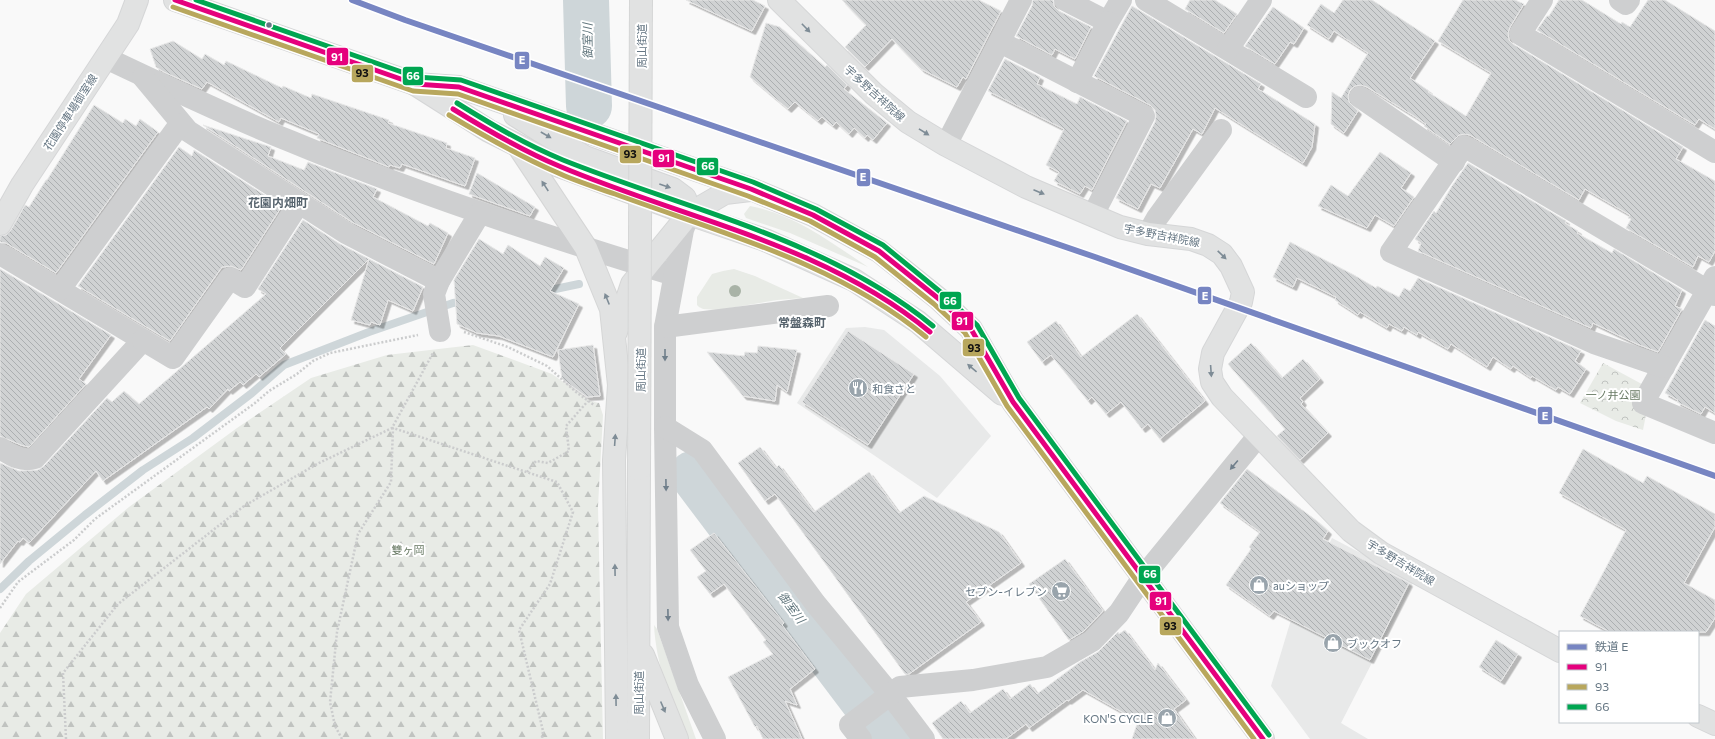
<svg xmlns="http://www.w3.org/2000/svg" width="1715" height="739" viewBox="0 0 1715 739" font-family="Commissioner,'Noto Sans JP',sans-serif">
<defs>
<pattern id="forest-firs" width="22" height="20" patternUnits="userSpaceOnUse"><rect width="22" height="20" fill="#e8ebe6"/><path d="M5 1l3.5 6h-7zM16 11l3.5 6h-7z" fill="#c0c3c0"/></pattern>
<pattern id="park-crowns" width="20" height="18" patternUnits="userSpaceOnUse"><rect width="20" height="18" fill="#e8ebe6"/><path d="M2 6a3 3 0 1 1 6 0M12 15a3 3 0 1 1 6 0" fill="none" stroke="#c0c3c0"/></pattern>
<pattern id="building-back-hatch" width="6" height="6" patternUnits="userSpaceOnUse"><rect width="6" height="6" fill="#d0d2d3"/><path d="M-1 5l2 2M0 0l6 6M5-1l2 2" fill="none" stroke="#acafb1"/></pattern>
<filter id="shadow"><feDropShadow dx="3.5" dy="3.5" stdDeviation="0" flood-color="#0004"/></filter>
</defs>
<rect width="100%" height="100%" fill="#f9f9f9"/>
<g fill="#e8e9e9">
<polygon points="865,327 884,330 940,376 991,436 937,498 797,403 846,328"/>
<polygon points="1332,538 1414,581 1341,723 1368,739 1310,739 1271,686 1290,623"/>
</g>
<g fill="#e8ebe6">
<path d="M750,206C794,214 832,243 868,267L790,233L746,218L744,214Z"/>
<polygon points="734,269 755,276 803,298 777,300 718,310 703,309 699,307 697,305 697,297 712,274 723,271"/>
<path d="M654,625L657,629L696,739H685C671,702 656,665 654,625Z"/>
</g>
<polygon fill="url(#forest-firs)" points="473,345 552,374 590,401 599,403 603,415 598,506 603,739 0,739 0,633 26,594 129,507 237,428 311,378 387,355"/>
<polygon fill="url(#park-crowns)" points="1603,363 1651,389 1643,430 1616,421 1580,403"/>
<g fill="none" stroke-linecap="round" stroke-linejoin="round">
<g stroke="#ced6d9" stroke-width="8">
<polyline points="541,292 579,284"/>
<polyline points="0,589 29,561 85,515 143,470 193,438 252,393 284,365 369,332 453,303 466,301"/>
</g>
<g stroke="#ced6d9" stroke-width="46">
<polyline points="586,0 589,106"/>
<polyline points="692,474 892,739"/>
</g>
</g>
<g fill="url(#building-back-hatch)" stroke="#e8e8e8" filter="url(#shadow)">
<polygon points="686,0 753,0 765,6 752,31"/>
<polygon points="842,0 979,0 1001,11 966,79 963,77 957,87 921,69 892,39 865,67 845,47 866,25"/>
<polygon points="1033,0 1053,0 1054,6 1059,11 1091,27 1075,59 1055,49 1052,55 1016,36 1032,6"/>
<polygon points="1190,0 1215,0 1237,14 1224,33 1185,9"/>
<polygon points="1343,0 1372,0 1435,41 1410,78 1429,91 1428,92 1466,116 1491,73 1438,41 1463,0 1515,0 1524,4 1510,27 1508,33 1509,40 1513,44 1683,147 1676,159 1715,181 1715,251 1709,262 1698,256 1693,267 1626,228 1631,219 1628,218 1630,215 1585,189 1579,200 1470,135 1465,134 1459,135 1450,144 1424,126 1426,124 1414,116 1367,87 1361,85 1355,86 1350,90 1348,96 1349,102 1358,111 1344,133 1331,124 1332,92 1341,98 1368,53 1334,31 1329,39 1307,25 1321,4 1334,13"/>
<polygon points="1559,0 1582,0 1621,24 1622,22 1630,27 1648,0 1665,0 1715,31 1715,129 1699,119 1695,125 1537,30 1547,16 1549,16"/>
<polygon points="1132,6 1261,84 1258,89 1315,124 1312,147 1303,163 1215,108 1202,134 1193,129 1160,188 1151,184 1138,209 1116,198 1155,122 1156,116 1155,110 1150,105 1094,76"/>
<polygon points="1273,7 1304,28 1294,44 1290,42 1275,64 1245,46"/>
<polygon points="766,23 780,27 825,67 827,65 847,85 844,89 887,123 873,140 867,135 865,138 854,128 849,134 836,122 833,126 822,117 818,121 795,102 788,109 750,77"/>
<polygon points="173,41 202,59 205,54 224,65 226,61 282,88 283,86 311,98 312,94 389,120 388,123 447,143 446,148 475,158 465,186 402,164 400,168 390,165 389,167 317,138 319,134 281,118 279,122 207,82 202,89 164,72 156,67 150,49"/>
<polygon points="1005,59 1040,77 1037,84 1077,104 1080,97 1127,121 1092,190 1085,186 1080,194 1054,181 1059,172 1046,165 1064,129 988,91"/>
<polygon points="94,105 123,123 125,119 136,126 140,119 158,132 56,273 6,243 0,242 0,236 6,235 11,230 25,205 29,207 46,180 47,180"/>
<polygon points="203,125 271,147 268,156 304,170 308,162 377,189 373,197 428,226 430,223 448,233 434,264 352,222"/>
<polygon points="179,147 192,156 194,150 282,206 241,270 231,266 222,267 170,341 78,286"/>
<polygon points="1380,152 1411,173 1401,188 1414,197 1394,226 1375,215 1367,228 1318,206 1331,185 1348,196"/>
<polygon points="1468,163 1566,221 1565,223 1568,225 1578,231 1577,233 1612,253 1614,249 1682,290 1675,306 1682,309 1658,352 1637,344 1593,323 1591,328 1418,251 1421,243 1415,239 1434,211 1436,213 1452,186"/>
<polygon points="477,173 535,207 530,216 469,194"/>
<polygon points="303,220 340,244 423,287 413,311 388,300 380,325 371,322 370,325 351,320 369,259 280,348 286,354 259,377 256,374 243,385 240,382 229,391 228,389 209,409 207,407 103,481 96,471 29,543 23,538 20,542 18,541 0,564 0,463 19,471 38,470 44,466 107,398 112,402 124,391 139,404 266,294 258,289"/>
<polygon points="479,239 503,254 508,245 540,266 545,257 564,268 550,291 579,304 553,357 499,336 477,333 457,324 454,280"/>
<polygon points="1290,242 1354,275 1376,288 1377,286 1399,297 1404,288 1410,291 1418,278 1581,351 1575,361 1586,369 1570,394 1558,387 1556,390 1532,376 1531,378 1513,366 1511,369 1493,357 1487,367 1451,344 1448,349 1418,332 1417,335 1404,327 1402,331 1389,324 1387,328 1360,312 1358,315 1335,300 1336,297 1297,278 1293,287 1273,277"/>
<polygon points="0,269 111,335 79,379 86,384 29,447 21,445 0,436"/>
<polygon points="1137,314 1205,401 1160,439 1148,424 1142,429 1121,402 1106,414 1092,397 1088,401 1051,355 1042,362 1027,342 1056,321 1081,357"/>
<polygon points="1705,320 1715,326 1715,413 1705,407 1701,414 1677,402 1678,400 1665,393"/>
<polygon points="848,331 914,374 868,445 802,402"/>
<polygon points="1251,343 1282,378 1303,359 1320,379 1300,398 1303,402 1301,404 1328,433 1300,460 1277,436 1285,429 1228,364"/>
<polygon points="593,345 600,396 587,397 562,379 558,350"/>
<polygon points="758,346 797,350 787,392 777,385 775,401 743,396 707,352 744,356 745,352 757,353"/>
<polygon points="760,447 776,468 779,465 814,512 869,472 899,513 924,496 999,532 1021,563 966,602 981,622 909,674 905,674 775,494 765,501 738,463"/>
<polygon points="1583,449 1643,483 1647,476 1715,514 1715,527 1684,583 1715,600 1715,618 1706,632 1610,632 1580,616 1626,530 1559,493"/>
<polygon points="1247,469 1317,521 1328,531 1323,539 1409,583 1370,660 1274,611 1270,616 1226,585 1251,549 1249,547 1260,532 1220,503"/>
<polygon points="714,533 784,623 782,625 815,669 790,689 797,705 785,701 802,739 763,739 757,726 755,727 728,677 773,654 763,642 766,640 724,584 710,594 697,577 706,571 690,550"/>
<polygon points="1065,559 1103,611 1084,631 1069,640 1029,584"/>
<polygon points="1125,630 1155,670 1158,663 1186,700 1174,709 1195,739 1132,739 1138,721 1083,690 1068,701 1067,700 1029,728 1026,724 1006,739 943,739 932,723 961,701 970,713 1003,689 1010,699 1030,684 1037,694 1080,662 1098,652 1118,632 1119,634"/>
<polygon points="1496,640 1518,654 1501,681 1479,667"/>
</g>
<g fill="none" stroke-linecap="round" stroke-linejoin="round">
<defs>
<g id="major">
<polyline points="175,0 415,84 489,131 559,166 689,214 765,240 854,280 918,322 1002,394"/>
<polyline points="779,0 874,94 908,122 946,145 1026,187 1120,227 1148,234 1191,239 1208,245 1222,254 1231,266 1243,292 1241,302 1213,353 1210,369 1212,382 1222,397 1351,531 1381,553 1560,651"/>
<polyline points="415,84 459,87 699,171 751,189 813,215 879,251 939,299 971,329 1013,402 1263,739"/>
<polyline points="515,115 539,130 585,157 673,189 685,198 689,214"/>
<polyline points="689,214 725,193 750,190"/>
<polyline points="0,224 22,185 128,24 137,0"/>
<polyline points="1698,716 1715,724"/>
</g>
<g id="highway">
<polyline points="519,147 586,248 611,309 619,385 614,460 617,739"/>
<polyline points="616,332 632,284 689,214"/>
<polyline points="643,655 677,739"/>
<polyline points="638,739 639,469"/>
</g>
</defs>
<use href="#major" stroke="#d5d6d7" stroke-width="24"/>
<use href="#highway" stroke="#d5d6d6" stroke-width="24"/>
<g stroke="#cbcccd" stroke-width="2.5" stroke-dasharray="2 2" stroke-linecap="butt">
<polyline points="464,332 508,347 547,366 576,392 594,405"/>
<polyline points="527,472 536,461 548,463 569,451 566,426 588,401"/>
<polyline points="0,608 18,582 74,540 95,519 255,403 269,391 297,374 313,361 330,353 418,335"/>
<polyline points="66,739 63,673 118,604 244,506 317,464 392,428 433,353"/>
<polyline points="342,739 335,726 330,702 337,632 358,534 391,482 393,428 557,482 573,512 550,584 519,630 543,731 542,739"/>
</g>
<g stroke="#cecfd0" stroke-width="22">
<polyline points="1065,0 1108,22 1121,0"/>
<polyline points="1146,0 1306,97"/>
<polyline points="1542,0 1520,34 1715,152"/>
<polyline points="1620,0 1626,4 1629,0"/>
<polyline points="1000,42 1144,116 1093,215"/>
<polyline points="1228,49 1261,0"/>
<path d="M106,58C167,87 228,116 290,141C415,193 545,236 674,275"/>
<polyline points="143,77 188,131 346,233 439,281"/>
<polyline points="1077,82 1108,22"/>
<polyline points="1360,97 1454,162"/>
<polyline points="946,145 1021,0"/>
<polyline points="689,214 683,230 665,327 665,427 668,627 688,685 715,739"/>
<polyline points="1148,234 1157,218 1221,130"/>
<path d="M0,254L143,340L35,458C21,462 11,455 0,448"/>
<polyline points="1715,277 1643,403 1715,433"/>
<polyline points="60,289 180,124"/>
<polyline points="665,327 828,306"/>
<polyline points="440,331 434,294 439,281 480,213"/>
<polyline points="143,340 173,358 230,278 245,287 299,203"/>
<polyline points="1664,367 1594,343 1391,252 1464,146 1715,295"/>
<polyline points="665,427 702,450 815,603 890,694 924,739"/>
<polyline points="861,739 850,725 900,687 973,680 1047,667 1092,641 1119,613 1143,577 1259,435"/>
</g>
<use href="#major" stroke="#e1e2e2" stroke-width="22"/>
<use href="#highway" stroke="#e1e2e2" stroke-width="22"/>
<defs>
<polyline id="highway-bridge" points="639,469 641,0"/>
</defs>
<use href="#highway-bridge" stroke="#d5d6d6" stroke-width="24" stroke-linecap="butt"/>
<use href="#highway-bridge" stroke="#e1e2e2" stroke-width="22"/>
<defs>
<g id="bus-1">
<polyline points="175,0 415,84 459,87 751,189 813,215 879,251 939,299 971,329 1013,402 1263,739"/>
<path d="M453,109C487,130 523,151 559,166C684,219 824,244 930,332"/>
</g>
<g id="bus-2">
<polyline points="173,7 413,91 458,94 748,196 810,221 875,257 934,304 965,333 1007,406 1254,739"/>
<path d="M449,115C484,136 519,156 556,172C575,181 595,187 615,194C721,233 837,263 926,337"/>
</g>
<g id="bus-3">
<polyline points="196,0 416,77 461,80 753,182 816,209 883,245 943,294 977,325 1019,398 1269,735"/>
<path d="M457,103C491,124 526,145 563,160C688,210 827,239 933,326"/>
</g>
</defs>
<use href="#bus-1" stroke="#fff" stroke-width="8"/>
<use href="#bus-2" stroke="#fff" stroke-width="8"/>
<use href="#bus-3" stroke="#fff" stroke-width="8"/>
<use href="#bus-1" stroke="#e5007d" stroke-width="5"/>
<use href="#bus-2" stroke="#b8a75d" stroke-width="5"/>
<use href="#bus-3" stroke="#00a651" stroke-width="5"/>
<defs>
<polyline id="rail-1" points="352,0 405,20 1095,257 1715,476"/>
</defs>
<use href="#rail-1" stroke="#fff" stroke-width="9"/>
<use href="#rail-1" stroke="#7785c2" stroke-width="6"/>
</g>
<circle fill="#a9b3a7" cx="735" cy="291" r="6"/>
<defs><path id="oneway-solid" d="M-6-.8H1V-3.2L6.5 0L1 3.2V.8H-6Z"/></defs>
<g fill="#7e8c96">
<use href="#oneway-solid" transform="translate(806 28) rotate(46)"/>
<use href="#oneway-solid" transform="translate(924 132) rotate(32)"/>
<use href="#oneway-solid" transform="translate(546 135) rotate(30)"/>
<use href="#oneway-solid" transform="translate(545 186) rotate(-123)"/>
<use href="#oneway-solid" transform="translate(665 186) rotate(19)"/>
<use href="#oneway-solid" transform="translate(1039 192) rotate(23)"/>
<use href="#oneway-solid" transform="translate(1222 255) rotate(44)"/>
<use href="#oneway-solid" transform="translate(607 299) rotate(-112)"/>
<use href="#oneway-solid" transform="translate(972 368) rotate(-140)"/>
<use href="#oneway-solid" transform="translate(1211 371) rotate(86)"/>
<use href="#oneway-solid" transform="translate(615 440) rotate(-86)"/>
<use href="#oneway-solid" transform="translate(615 570) rotate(-91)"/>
<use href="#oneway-solid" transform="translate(616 700) rotate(-91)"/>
<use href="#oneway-solid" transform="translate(663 707) rotate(67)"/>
</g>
<g fill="#707f8b">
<use href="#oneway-solid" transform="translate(665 355) rotate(90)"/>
<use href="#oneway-solid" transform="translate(1234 465) rotate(130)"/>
<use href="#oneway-solid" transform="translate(666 485) rotate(89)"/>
<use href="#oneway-solid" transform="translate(668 615) rotate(89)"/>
</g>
<defs>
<symbol id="restaurant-disc" viewBox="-11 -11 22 22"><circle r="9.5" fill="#99a4ac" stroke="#fff"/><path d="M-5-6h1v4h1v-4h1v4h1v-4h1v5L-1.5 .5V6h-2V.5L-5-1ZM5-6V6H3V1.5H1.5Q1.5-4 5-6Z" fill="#fff"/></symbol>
<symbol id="shop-disc" viewBox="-11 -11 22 22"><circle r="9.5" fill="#99a4ac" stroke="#fff"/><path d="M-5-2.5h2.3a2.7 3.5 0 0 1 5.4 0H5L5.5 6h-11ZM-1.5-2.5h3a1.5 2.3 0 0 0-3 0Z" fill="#fff"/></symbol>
<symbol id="supermarket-disc" viewBox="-11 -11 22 22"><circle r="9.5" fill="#99a4ac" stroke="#fff"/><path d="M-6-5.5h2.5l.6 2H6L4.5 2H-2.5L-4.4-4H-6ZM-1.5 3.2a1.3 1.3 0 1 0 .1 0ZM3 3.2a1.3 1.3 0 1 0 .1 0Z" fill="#fff"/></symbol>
</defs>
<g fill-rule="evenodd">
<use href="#restaurant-disc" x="847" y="377" width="22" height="22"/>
<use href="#shop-disc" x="1248" y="574" width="22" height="22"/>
<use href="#supermarket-disc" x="1050" y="580" width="22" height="22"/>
<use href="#shop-disc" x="1322" y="632" width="22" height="22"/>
<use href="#shop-disc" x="1156" y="707" width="22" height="22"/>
</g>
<circle fill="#657683" stroke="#fff" stroke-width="1.5" cx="269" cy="25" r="3.5"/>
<g text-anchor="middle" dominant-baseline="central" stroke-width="4" stroke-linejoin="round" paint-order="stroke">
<g font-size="11" fill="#657683" stroke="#fff">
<text transform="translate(641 46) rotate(-90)">周山街道</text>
<text transform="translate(875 93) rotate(42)">宇多野吉祥院線</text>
<text transform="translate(70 112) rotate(-57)">花園停車場御室線</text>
<text transform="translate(1162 235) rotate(11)">宇多野吉祥院線</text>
<text transform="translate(640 370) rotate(-90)">周山街道</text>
<text transform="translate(1401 562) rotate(31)">宇多野吉祥院線</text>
<text transform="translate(638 693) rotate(-90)">周山街道</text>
</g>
<g font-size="11" fill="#657683" stroke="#fff" text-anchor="start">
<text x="872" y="388">和食さと</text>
<text x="1273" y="585">auショップ</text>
<text x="1047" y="591" text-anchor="end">セブン-イレブン</text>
<text x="1347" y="643">ブックオフ</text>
<text x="1153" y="718" text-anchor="end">KON'S CYCLE</text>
</g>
<g font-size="11" fill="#687a64" stroke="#fff">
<text x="1613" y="394">一ノ井公園</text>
<text x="408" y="549">雙ヶ岡</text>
</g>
<g font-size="12" font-style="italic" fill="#60757c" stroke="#fff">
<text transform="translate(587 41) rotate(-91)">御室川</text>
<text transform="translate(792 607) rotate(53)">御室川</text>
</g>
<g font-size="12" font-weight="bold" fill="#57646e" stroke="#fff">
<text x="278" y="202">花園内畑町</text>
<text x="802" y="322">常盤森町</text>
</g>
</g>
<g stroke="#fff" stroke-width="1.5">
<rect x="326" y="47" width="23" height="19" rx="4" fill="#e5007d"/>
<rect x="514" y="51" width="16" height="19" rx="4" fill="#7785c2"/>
<rect x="351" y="64" width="23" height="19" rx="4" fill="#b8a75d"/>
<rect x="402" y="66" width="22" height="20" rx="4" fill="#00a651"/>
<rect x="619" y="145" width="23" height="19" rx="4" fill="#b8a75d"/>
<rect x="652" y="149" width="23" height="19" rx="4" fill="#e5007d"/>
<rect x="696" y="157" width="23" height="19" rx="4" fill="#00a651"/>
<rect x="856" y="168" width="15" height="19" rx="4" fill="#7785c2"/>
<rect x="1197" y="286" width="15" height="19" rx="4" fill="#7785c2"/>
<rect x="939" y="291" width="23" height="19" rx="4" fill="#00a651"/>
<rect x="951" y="311" width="23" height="20" rx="4" fill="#e5007d"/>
<rect x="962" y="338" width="23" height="19" rx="4" fill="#b8a75d"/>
<rect x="1537" y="406" width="16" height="19" rx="4" fill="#7785c2"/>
<rect x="1138" y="565" width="23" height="19" rx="4" fill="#00a651"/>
<rect x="1149" y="591" width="23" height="20" rx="4" fill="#e5007d"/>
<rect x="1159" y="616" width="23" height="20" rx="4" fill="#b8a75d"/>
</g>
<g font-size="11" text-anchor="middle" font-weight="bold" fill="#fff">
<text x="337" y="61">91</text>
<text x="522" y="64">E</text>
<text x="413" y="80">66</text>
<text x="664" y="162">91</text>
<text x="708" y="170">66</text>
<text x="863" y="181">E</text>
<text x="1205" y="300">E</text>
<text x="950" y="305">66</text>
<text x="962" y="325">91</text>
<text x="1545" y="420">E</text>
<text x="1150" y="578">66</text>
<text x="1161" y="605">91</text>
</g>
<g font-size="11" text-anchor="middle" font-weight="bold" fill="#111">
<text x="362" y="77">93</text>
<text x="630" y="158">93</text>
<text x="974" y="352">93</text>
<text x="1170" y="630">93</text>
</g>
<rect x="1559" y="631" width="140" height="92" fill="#ffffff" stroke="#c1c8cd"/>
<rect x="1567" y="644" width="20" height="6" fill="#7785c2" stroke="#c1c8cd"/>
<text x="1595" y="651" font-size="12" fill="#657683">鉄道 E</text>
<rect x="1567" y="664" width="20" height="6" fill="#e5007d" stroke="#c1c8cd"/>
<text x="1595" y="671" font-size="12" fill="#657683">91</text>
<rect x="1567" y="684" width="20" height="6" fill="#b8a75d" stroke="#c1c8cd"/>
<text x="1595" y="691" font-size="12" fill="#657683">93</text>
<rect x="1567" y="704" width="20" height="6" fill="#00a651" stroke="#c1c8cd"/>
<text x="1595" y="711" font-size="12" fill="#657683">66</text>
</svg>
